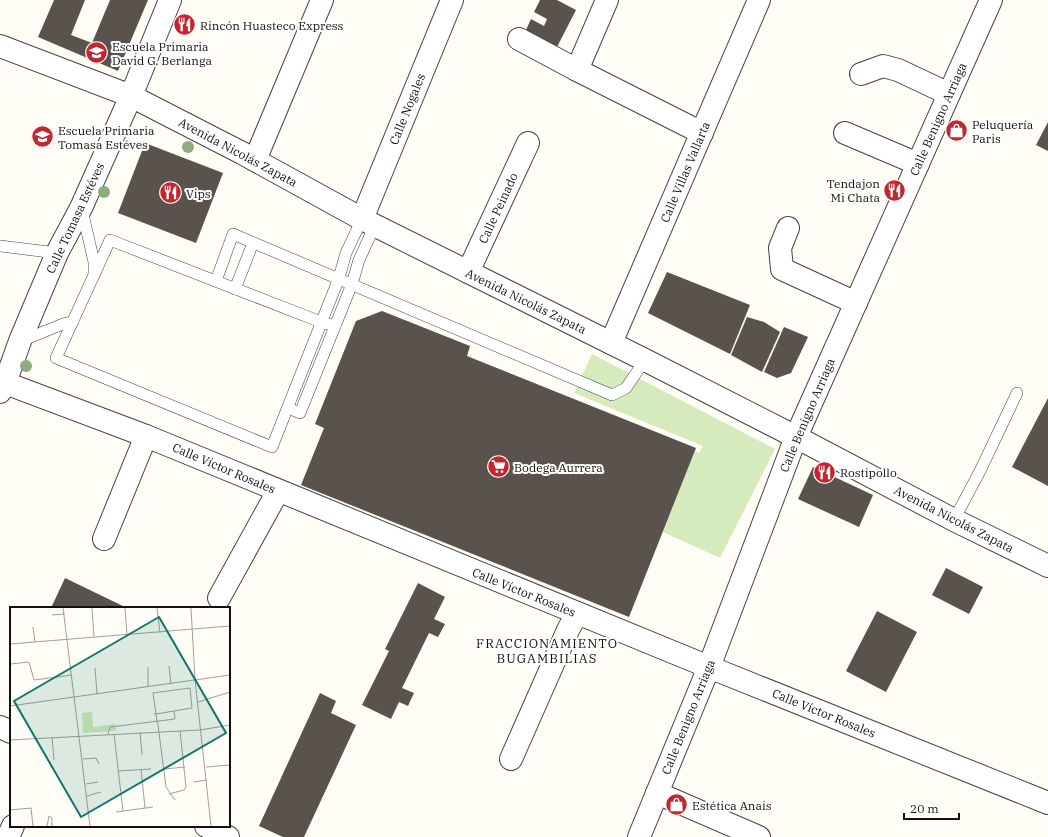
<svg xmlns="http://www.w3.org/2000/svg" width="1048" height="837" viewBox="0 0 1048 837" font-family="'IBM Plex Serif',serif">
<rect width="100%" height="100%" fill="#fffdf5"/>
<polygon fill="#d5ebbd" points="592,354 775,449 720,558 663,532 695,451 699,453 703,446 574,393"/>
<g fill="#5a524d">
<polygon points="54,0 85,0 71,35 92,43 110,0 148,0 118,71 38,37"/>
<polygon points="540,0 557,0 576,10 557,47 526,30 531,19 544,26 547,19 534,12"/>
<polygon points="1048,122 1048,151 1036,145"/>
<polygon points="145,143 223,173 196,243 118,213"/>
<polygon points="667,272 750,305 730,354 648,313"/>
<polygon points="382,311 470,346 467,356 696,448 629,617 301,485 324,428 315,424 356,321"/>
<polygon points="747,317 764,322 780,332 762,372 731,355"/>
<polygon points="784,327 808,337 791,373 777,378 764,372"/>
<polygon points="1048,398 1048,486 1012,467"/>
<polygon points="813,467 873,495 859,527 798,499"/>
<polygon points="946,568 983,587 969,614 932,595"/>
<polygon points="65,578 127,608 51,608"/>
<polygon points="418,583 445,597 434,619 445,624 438,637 429,633 402,688 414,693 408,706 399,702 391,719 362,705 389,651 385,649"/>
<polygon points="877,611 917,632 886,692 846,671"/>
<polygon points="320,693 336,701 331,713 356,725 304,837 283,837 259,826"/>
</g>
<g fill="none" stroke-linecap="round" stroke-linejoin="round">
<defs>
<g id="service">
<polyline points="82,210 94,262 94,273"/>
<polyline points="0,246 57,253"/>
<polyline points="216,281 233,234 612,395 626,388 645,360"/>
<polyline points="235,289 253,243"/>
<polyline points="335,326 321,322 110,240 56,358 272,447 339,278 346,253 362,219"/>
<polyline points="21,341 63,324 73,322"/>
<polyline points="288,408 300,413 352,284 359,260 375,225"/>
<polyline points="954,520 980,471 1017,393"/>
</g>
<g id="minor">
<polyline points="519,39 577,70 702,133"/>
<polyline points="577,70 607,0"/>
<polyline points="861,74 883,66 898,70 949,94"/>
<polyline points="845,133 918,164"/>
<polyline points="255,160 322,0"/>
<polyline points="362,219 452,0"/>
<polyline points="788,228 780,248 782,269 856,303"/>
<polyline points="468,272 528,143"/>
<polyline points="611,343 759,0"/>
<polyline points="0,381 146,436 709,667 1048,803"/>
<polyline points="0,392 5,383 20,341 57,253 81,208 131,96 170,0"/>
<polyline points="104,539 146,436"/>
<polyline points="219,598 278,491"/>
<polyline points="511,759 568,630 577,613"/>
<polyline points="657,793 759,837"/>
<polyline points="8,837 13,826"/>
<polyline points="639,837 709,667 796,437 991,0"/>
</g>
<g id="tertiary">
<polyline points="0,46 131,96 242,153 362,219 645,360 796,437 954,520 1048,566"/>
<polyline points="0,727 11,732"/>
<polyline points="206,826 228,837"/>
</g>
</defs>
<use href="#service" stroke="#444" stroke-width="12"/>
<use href="#minor" stroke="#444" stroke-width="24"/>
<use href="#tertiary" stroke="#444" stroke-width="24"/>
<use href="#service" stroke="#fff" stroke-width="11"/>
<use href="#minor" stroke="#fff" stroke-width="22"/>
<use href="#tertiary" stroke="#fff" stroke-width="22"/>
</g>
<g fill="#8dad7f">
<circle cx="188" cy="147" r="6"/>
<circle cx="104" cy="192" r="6"/>
<circle cx="26" cy="366" r="6"/>
</g>
<defs>
<symbol id="restaurant-disc" viewBox="-11 -11 22 22"><circle r="9.5" fill="#c4262e" stroke="#fff"/><path d="M-5-6h1v4h1v-4h1v4h1v-4h1v5L-1.5 .5V6h-2V.5L-5-1ZM5-6V6H3V1.5H1.5Q1.5-4 5-6Z" fill="#fff"/></symbol>
<symbol id="school-disc" viewBox="-11 -11 22 22"><circle r="9.5" fill="#c4262e" stroke="#fff"/><path d="M0-5L7-2L0 1L-7-2ZM-4 1L0 2.5L4 1V4Q0 6-4 4Z" fill="#fff"/></symbol>
<symbol id="shop-disc" viewBox="-11 -11 22 22"><circle r="9.5" fill="#c4262e" stroke="#fff"/><path d="M-5-2.5h2.3a2.7 3.5 0 0 1 5.4 0H5L5.5 6h-11ZM-1.5-2.5h3a1.5 2.3 0 0 0-3 0Z" fill="#fff"/></symbol>
<symbol id="supermarket-disc" viewBox="-11 -11 22 22"><circle r="9.5" fill="#c4262e" stroke="#fff"/><path d="M-6-5.5h2.5l.6 2H6L4.5 2H-2.5L-4.4-4H-6ZM-1.5 3.2a1.3 1.3 0 1 0 .1 0ZM3 3.2a1.3 1.3 0 1 0 .1 0Z" fill="#fff"/></symbol>
</defs>
<g fill-rule="evenodd">
<use href="#restaurant-disc" x="172" y="12" width="25" height="25"/>
<use href="#school-disc" x="84" y="40" width="25" height="25"/>
<use href="#shop-disc" x="944" y="118" width="25" height="25"/>
<use href="#school-disc" x="30" y="124" width="25" height="25"/>
<use href="#restaurant-disc" x="882" y="178" width="25" height="25"/>
<use href="#restaurant-disc" x="158" y="180" width="25" height="25"/>
<use href="#supermarket-disc" x="486" y="454" width="25" height="25"/>
<use href="#restaurant-disc" x="812" y="460" width="25" height="25"/>
<use href="#shop-disc" x="664" y="792" width="25" height="25"/>
</g>
<g text-anchor="middle" dominant-baseline="central" stroke-width="4" stroke-linejoin="round" paint-order="stroke">
<g font-size="12" fill="#111" stroke="#fff" text-anchor="start">
<text x="200" y="25">Rincón Huasteco Express</text>
<text x="112" y="46">Escuela Primaria<tspan x="112" dy="14">David G. Berlanga</tspan></text>
<text x="972" y="124">Peluquería<tspan x="972" dy="14">Paris</tspan></text>
<text x="58" y="130">Escuela Primaria<tspan x="58" dy="14">Tomasa Estéves</tspan></text>
<text x="880" y="183" text-anchor="end">Tendajon<tspan x="880" dy="14">Mi Chata</tspan></text>
<text x="186" y="193">Vips</text>
<text x="514" y="467">Bodega Aurrera</text>
<text x="840" y="472">Rostipollo</text>
<text x="692" y="805">Estética Anais</text>
</g>
<g font-size="12" fill="#111" stroke="#fff">
<text transform="translate(407 109) rotate(-68)">Calle Nogales</text>
<text transform="translate(938 119) rotate(-66)">Calle Benigno Arriaga</text>
<text transform="translate(238 152) rotate(28)">Avenida Nicolás Zapata</text>
<text transform="translate(685 172) rotate(-67)">Calle Villas Vallarta</text>
<text transform="translate(498 208) rotate(-65)">Calle Peinado</text>
<text transform="translate(75 218) rotate(-65)">Calle Tomasa Estéves</text>
<text transform="translate(526 301) rotate(26)">Avenida Nicolás Zapata</text>
<text transform="translate(807 415) rotate(-67)">Calle Benigno Arriaga</text>
<text transform="translate(224 468) rotate(23)">Calle Víctor Rosales</text>
<text transform="translate(954 519) rotate(27)">Avenida Nicolás Zapata</text>
<text transform="translate(524 592) rotate(22)">Calle Víctor Rosales</text>
<text transform="translate(824 713) rotate(22)">Calle Víctor Rosales</text>
<text transform="translate(688 717) rotate(-68)">Calle Benigno Arriaga</text>
</g>
<g font-size="13" letter-spacing="1" fill="#111" stroke="#fff">
<text x="547" y="643">FRACCIONAMIENTO<tspan x="547" dy="15">BUGAMBILIAS</tspan></text>
</g>
</g>
<g transform="translate(10 607)">
<rect width="220" height="220" fill="#fffdf5"/>
<path d="M82,105L83,120L105,117L106,124L73,126L72,106Z" fill="#d5ebbd"/>
<path fill="none" stroke="#a09f9a" stroke-width="1" d="M53,1L80,219M82,1L84,30M115,1L117,28M147,1L150,26M181,1L185,73L201,219M42,8L55,7M23,20L25,35M0,37L220,19M0,57L19,55L24,73L62,68M159,59L161,77M138,60V80M85,61L87,87M188,95L220,85M0,99L220,68M144,107H146L182,101L180,81L143,86L147,114L148,118L156,180L165,193M130,125L132,148M98,127L100,120L165,112L164,104M104,127L113,204M42,130L44,153M0,133L190,123L220,118M73,152L86,151L89,157M196,160L220,158M131,162L135,201M154,162L175,160M108,164L141,162M184,175L197,173M76,177L88,175M159,187L174,183L176,180L170,124M77,189L91,185M0,203L21,201L23,219M106,205L143,200M37,219L39,209L42,211V219"/>
<path fill="#0f766e" fill-opacity="0.15" stroke="#0f766e" stroke-width="2" d="M149,10L216,126L71,210L4,94Z"/>
<rect width="220" height="220" fill="none" stroke="#111" stroke-width="2"/>
</g>
<path d="M904 813v6h55v-6" fill="none" stroke="#111111" stroke-width="2"/>
<text x="910" y="813" font-size="12" fill="#111111" stroke="#ffffff" stroke-width="3" paint-order="stroke">20 m</text>
</svg>
